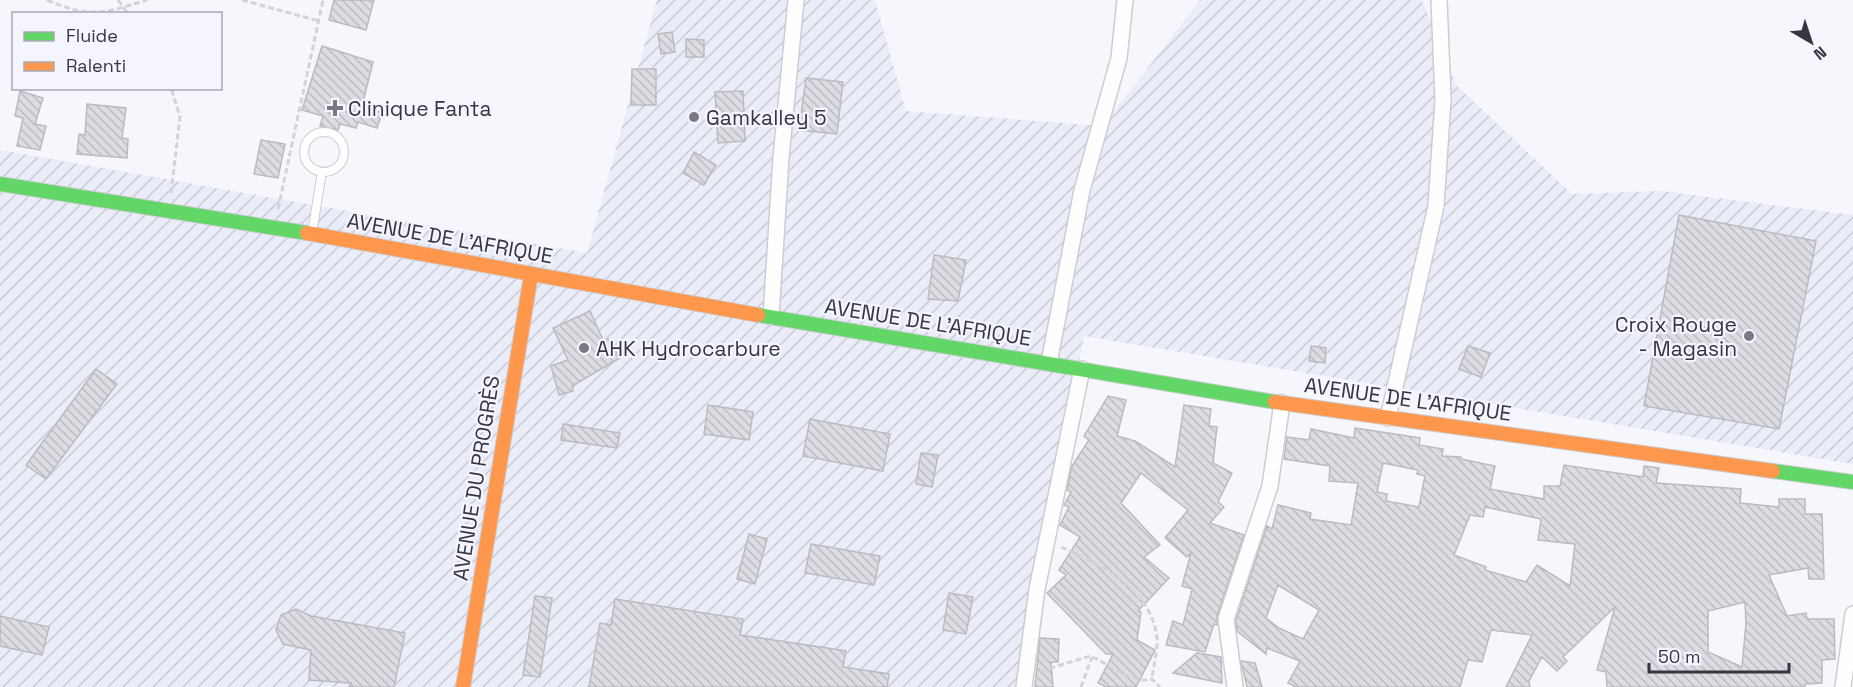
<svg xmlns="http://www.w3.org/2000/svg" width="1853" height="687" viewBox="0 0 1853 687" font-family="'Space Grotesk',sans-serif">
<defs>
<pattern id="industrial-furrows" width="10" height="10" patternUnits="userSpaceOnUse" patternTransform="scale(1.5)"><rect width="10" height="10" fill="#eaecf8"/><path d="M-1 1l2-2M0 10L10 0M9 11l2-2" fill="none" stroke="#c9cbd6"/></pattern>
<pattern id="building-back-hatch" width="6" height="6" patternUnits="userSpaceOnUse" patternTransform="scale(1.5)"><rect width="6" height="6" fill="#dcdde3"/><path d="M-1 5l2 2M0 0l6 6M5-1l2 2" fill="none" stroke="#bdbec4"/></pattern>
</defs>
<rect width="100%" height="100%" fill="#f6f7fc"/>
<polygon fill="url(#industrial-furrows)" points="657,0 875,0 906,111 1103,126 1200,0 1422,0 1457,86 1572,194 1661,191 1853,215 1853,464 1084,336 1021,687 0,687 0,150 587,253"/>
<g fill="url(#building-back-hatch)" stroke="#babbc1" stroke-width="1.5" fill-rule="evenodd">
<polygon points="334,0 374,0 366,30 329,20"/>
<polygon points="672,32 675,52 661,54 658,34"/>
<polygon points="686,39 704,40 704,57 686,57"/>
<polygon points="322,46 373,62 362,106 382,113 377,128 358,122 356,128 340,124 338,130 320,126 323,116 302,110"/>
<polygon points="632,69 656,69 656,105 631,105"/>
<polygon points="806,78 843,82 837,134 799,130"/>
<polygon points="20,91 43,98 35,124 46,126 40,150 17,146 23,118 15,116"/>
<polygon points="743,91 745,141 718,143 715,92"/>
<polygon points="87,104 126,108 122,138 128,139 127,158 77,154 79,134 85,135"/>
<polygon points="261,140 285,144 278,178 254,174"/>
<polygon points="694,152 716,165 704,185 683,173"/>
<polygon points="1679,215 1816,241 1779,429 1644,406"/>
<polygon points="934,255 966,260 958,301 928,299"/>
<polygon points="590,311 604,342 608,339 620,358 572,386 573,391 559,395 551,366 568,360 553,328"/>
<polygon points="1311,346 1326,348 1325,363 1309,361"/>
<polygon points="1468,346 1490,353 1481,377 1459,369"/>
<polygon points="96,369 117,384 46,479 26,465"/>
<polygon points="1108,396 1126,400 1117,436 1135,441 1175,467 1184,405 1211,409 1209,426 1217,427 1213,463 1232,473 1218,502 1224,507 1210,523 1244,535 1217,616 1217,625 1214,624 1205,652 1166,645 1173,621 1183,625 1192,589 1182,586 1191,553 1187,557 1165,538 1188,510 1141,473 1121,503 1160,545 1144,557 1169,578 1138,611 1141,612 1137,640 1155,650 1136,687 1106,687 1098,683 1113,654 1106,654 1047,593 1066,575 1059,570 1080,537 1060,525 1069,507 1064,505 1071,492 1067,490 1072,466 1089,440 1084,436"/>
<polygon points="708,405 753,412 749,440 704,434"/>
<polygon points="810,419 890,434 883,471 803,456"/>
<polygon points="563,424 620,433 617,448 561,440"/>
<path d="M1355,428L1420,438L1419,445L1443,449L1442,456L1461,457V459L1495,466L1490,489L1544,499V486H1560L1564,465L1643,477L1644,466L1659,468L1656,483L1741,489L1740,503L1779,507V499H1805V514H1822L1824,579H1809L1808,568L1769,575L1787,616L1806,613L1807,619H1834L1835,659L1822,660V683L1805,684V687H1607L1606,672L1597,670L1615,607L1563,657L1567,661L1557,671L1542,657L1529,681L1530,687H1506L1532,635L1491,630L1482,662L1468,660L1460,687H1296L1288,683L1300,661L1267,648L1266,654L1237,631L1236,620L1267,526L1272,529L1278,505L1311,513L1310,519L1351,525L1358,483L1329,481L1330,466L1284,459L1287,437L1309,440L1311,429L1354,438ZM1383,463L1418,470L1417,474L1425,476L1419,507L1386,501L1387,494L1377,492ZM1485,507L1541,519L1538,540L1575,544L1570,586L1537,565L1526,582L1485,570L1486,567L1454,555L1470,515L1483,517ZM1278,585L1319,610L1303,639L1279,628L1266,618ZM1745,602L1746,624L1742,667L1708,652V611Z"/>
<polygon points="921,453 938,455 932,487 916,484"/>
<polygon points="749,534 767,539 755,584 737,579"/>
<polygon points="811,544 880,556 874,585 805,573"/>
<polygon points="949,593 973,597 966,634 943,630"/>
<polygon points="535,596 552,598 540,677 523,675"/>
<polygon points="615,599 743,619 740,635 846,651 843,667 889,674 887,687 589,687 600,623 611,625"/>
<polygon points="296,609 311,616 405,633 394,687 350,687 351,683 309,680 311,650 283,644 276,630 281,615"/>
<polygon points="0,616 49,627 42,655 0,646"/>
<polygon points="1040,638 1059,639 1058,662 1051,662 1053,687 1035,687"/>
<polygon points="1197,653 1221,657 1222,683 1173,673"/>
<polygon points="1241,661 1255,663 1262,687 1247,687"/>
</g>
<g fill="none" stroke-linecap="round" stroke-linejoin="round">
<defs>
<g id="lane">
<circle cx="324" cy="152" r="20"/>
<polyline points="312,233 322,172"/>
</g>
<g id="street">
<polyline points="771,317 781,158 796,0"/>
<polyline points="1049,363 1082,190 1119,58 1125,0"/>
<polyline points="1388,418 1436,206 1443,99 1439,0"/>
<polyline points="1024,687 1037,589 1082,369"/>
<polyline points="1235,687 1226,619 1270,486 1282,403"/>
<polyline points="1843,687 1853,614"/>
</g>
<g id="fast">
<polyline points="0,184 307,233"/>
<polyline points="758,315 1275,402"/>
<polyline points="1773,471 1853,482"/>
</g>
<g id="slow">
<polyline points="307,233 758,315"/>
<polyline points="1275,402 1773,471"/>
<polyline points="463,687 531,275"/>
</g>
</defs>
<use href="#lane" stroke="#cccdd3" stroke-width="10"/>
<use href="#street" stroke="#cccdd3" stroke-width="18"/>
<use href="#fast" stroke="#cccdd3" stroke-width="16"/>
<use href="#slow" stroke="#cccdd3" stroke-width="16"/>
<g stroke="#d4d4d8" stroke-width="3" stroke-dasharray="6 3" stroke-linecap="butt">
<path d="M47,0C91,19 104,13 147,0"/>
<polyline points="118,0 128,14"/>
<polyline points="242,0 319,21"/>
<polyline points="171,193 180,117 171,88"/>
<polyline points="278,209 323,0"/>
<path d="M1061,547C1100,564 1152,590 1157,638C1158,651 1153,667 1152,679"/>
<path d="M1041,671L1090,656C1108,663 1133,685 1152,679L1160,687"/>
<polyline points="1081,687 1092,657"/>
</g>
<use href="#lane" stroke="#fefeff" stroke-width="8"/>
<use href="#street" stroke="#fefeff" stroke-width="15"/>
<use href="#fast" stroke="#63d668" stroke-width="14"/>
<use href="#slow" stroke="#ff974d" stroke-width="14"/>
</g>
<g fill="#797a81" stroke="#f4f5fe" stroke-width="2">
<path d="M332 99h6v6h6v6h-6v6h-6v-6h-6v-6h6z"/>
<circle cx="694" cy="117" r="6"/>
<circle cx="1749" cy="336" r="6"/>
<circle cx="584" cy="348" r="6"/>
</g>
<g text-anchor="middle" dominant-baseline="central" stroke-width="4.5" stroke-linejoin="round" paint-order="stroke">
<g font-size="21" fill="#35363f" stroke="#f4f5fe" text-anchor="start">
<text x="348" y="108">Clinique Fanta</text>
<text x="706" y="117">Gamkalley 5</text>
<text x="1737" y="324" text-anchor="end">Croix Rouge<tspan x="1737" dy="24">- Magasin</tspan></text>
<text x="596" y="348">AHK Hydrocarbure</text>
</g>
<g font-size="21" fill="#35363f" stroke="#f4f5fe">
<text transform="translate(450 238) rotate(10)">AVENUE DE L'AFRIQUE</text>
<text transform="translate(928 322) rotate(9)">AVENUE DE L'AFRIQUE</text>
<text transform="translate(1408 399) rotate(8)">AVENUE DE L'AFRIQUE</text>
<text transform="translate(476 478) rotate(-81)">AVENUE DU PROGRÈS</text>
</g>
</g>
<rect x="12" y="12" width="210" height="78" fill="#f4f5fe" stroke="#a8a9b2" stroke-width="1.5"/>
<rect x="24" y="32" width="30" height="9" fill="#63d668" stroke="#a8a9b2" stroke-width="1.5"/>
<text x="66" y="42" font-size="18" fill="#35363f">Fluide</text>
<rect x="24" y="62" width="30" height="9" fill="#ff974d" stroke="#a8a9b2" stroke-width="1.5"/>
<text x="66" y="72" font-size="18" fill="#35363f">Ralenti</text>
<g transform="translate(1811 42) rotate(141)" stroke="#f4f5fe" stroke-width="4.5" paint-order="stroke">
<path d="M0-4.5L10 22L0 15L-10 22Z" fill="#35363f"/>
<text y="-9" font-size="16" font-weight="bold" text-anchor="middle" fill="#35363f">N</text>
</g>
<path d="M1649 663v9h140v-9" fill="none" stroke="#35363f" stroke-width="3"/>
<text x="1658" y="663" font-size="18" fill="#35363f" stroke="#f4f5fe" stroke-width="4.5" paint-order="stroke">50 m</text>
</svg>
